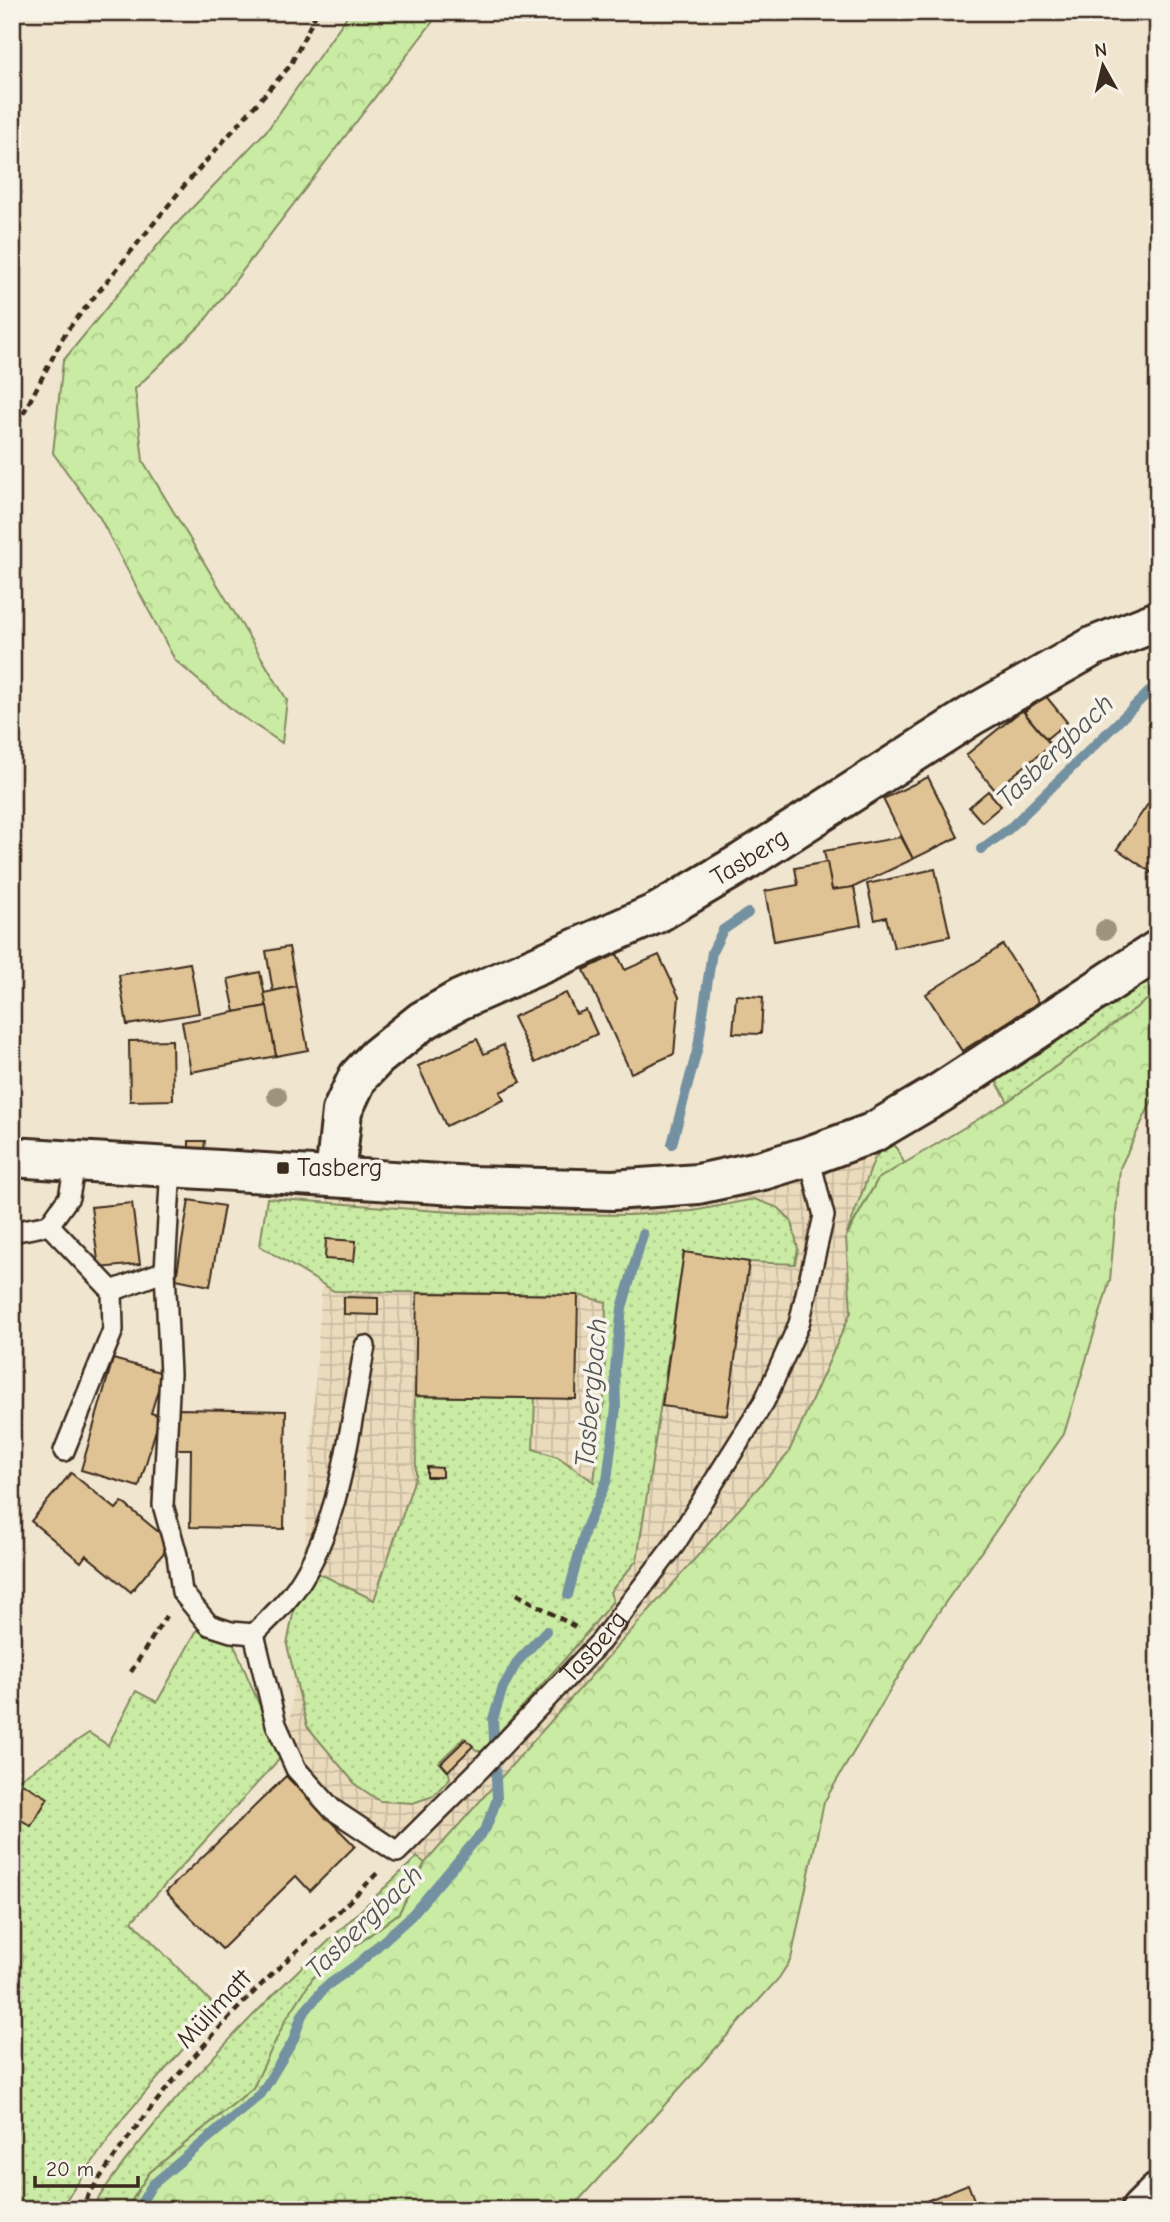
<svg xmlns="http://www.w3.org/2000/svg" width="1170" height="2222" viewBox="0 0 1170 2222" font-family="'Comic Neue',sans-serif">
<defs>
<pattern id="industrial-grid" width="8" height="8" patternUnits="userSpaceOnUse" patternTransform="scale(1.75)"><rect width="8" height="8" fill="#ebdbbd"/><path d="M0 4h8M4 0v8" fill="none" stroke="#cabca2"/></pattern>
<pattern id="green-dots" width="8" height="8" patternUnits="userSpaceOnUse" patternTransform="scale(1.75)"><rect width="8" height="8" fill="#caeba3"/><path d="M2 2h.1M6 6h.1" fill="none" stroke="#aeca8c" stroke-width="1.8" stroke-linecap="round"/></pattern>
<pattern id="forest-crowns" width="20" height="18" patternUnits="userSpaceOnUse" patternTransform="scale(1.75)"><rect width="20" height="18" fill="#caeba3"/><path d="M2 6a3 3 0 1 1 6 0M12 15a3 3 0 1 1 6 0" fill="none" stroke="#aeca8c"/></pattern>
</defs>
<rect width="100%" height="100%" fill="#f0e5cf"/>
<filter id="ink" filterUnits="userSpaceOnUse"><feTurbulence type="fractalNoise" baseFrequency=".0143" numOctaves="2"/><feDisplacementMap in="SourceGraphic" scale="14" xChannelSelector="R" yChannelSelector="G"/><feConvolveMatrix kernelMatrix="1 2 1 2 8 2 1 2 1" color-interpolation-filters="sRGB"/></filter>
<g filter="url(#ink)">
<polygon fill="url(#industrial-grid)" points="861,1129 874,1160 846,1237 851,1312 788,1454 425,1863 417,1857 375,1850 287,1763 304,1554 328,1192 697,1175"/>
<g fill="url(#green-dots)" stroke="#828a60" stroke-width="2">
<polygon points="1158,973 1158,992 1008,1102 995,1079"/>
<polygon points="893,1142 905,1164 878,1179 846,1236 874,1160 882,1148"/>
<polygon points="267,1198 464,1213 629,1215 693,1211 754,1199 779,1208 792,1222 798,1249 795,1264 749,1262 684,1253 637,1560 610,1592 613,1601 570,1653 482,1752 476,1750 464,1738 439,1762 449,1773 450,1778 433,1796 413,1803 380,1801 356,1785 307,1726 287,1645 295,1604 314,1571 374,1600 416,1475 415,1396 535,1398 533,1449 558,1457 594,1482 604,1398 606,1302 578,1295 334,1291 260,1246"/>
<polygon points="197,1630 233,1642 281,1757 132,1921 218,2009 124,2117 59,2210 12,2210 12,1784 89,1733 108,1745 136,1691 157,1702"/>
<path d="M417,1857L425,1863L399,1913L313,1978L253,2088L149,2173L126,2210H91C110,2179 132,2152 155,2124C234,2027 327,1943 417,1857Z"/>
</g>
<g fill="url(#forest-crowns)" stroke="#828a60" stroke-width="2">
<polygon points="350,12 440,12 202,324 135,389 143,461 287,700 282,743 235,712 175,660 100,518 53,453 63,361 166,235 268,129"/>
<polygon points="1158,992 1158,1088 1120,1168 1110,1280 1064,1434 926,1630 824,1802 791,1959 779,1978 570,2210 126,2210 149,2173 253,2088 285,2021 313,1978 399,1913 425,1863 788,1454 851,1312 846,1237 878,1179 1007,1102"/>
</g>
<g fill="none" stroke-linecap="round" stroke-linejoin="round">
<g stroke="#7391a1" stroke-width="10">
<polyline points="981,849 1009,829 1158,683"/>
<polyline points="672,1144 698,1047 712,952 723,930 748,913"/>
<polyline points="568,1595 585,1530 607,1480 616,1408 615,1368 622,1308 643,1234"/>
<polyline points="137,2210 152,2185 261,2094 293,2041 302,2015 325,1987 359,1963 411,1916 486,1828 497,1799 493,1719 503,1687 518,1661 546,1631"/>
</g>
</g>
<g fill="#e0c394" stroke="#3b2a1e" stroke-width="2">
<polygon points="1045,695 1067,722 1046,739 1024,712"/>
<polygon points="1022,710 1051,745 995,790 966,755"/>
<polygon points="928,777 958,837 913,859 883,799"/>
<polygon points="988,791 1001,806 982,822 969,807"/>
<polygon points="1157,791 1158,791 1158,877 1117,849"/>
<polygon points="901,837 913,859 854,887 832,890 824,851"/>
<polygon points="827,862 832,890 854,887 861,925 774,941 765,891 798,885 795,868"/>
<polygon points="935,869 950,936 894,948 886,917 875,920 867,884"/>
<polygon points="1003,945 1039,1002 962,1051 926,994"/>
<polygon points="289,947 296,986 273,991 266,951"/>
<polygon points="617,954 625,970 659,955 679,997 674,1054 631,1073 584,970"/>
<polygon points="190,963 199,1013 127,1025 119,975"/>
<polygon points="260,972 267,1006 235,1012 228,979"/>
<polygon points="296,986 308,1050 276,1056 264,993"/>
<polygon points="566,993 576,1014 586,1010 597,1034 535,1063 513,1017"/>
<polygon points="736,995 763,997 761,1034 733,1033"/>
<polygon points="267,1006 276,1056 191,1072 182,1022"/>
<polygon points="477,1039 484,1054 503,1045 521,1082 500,1092 504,1100 446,1126 418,1066"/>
<polygon points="172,1040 173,1100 130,1101 129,1041"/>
<polygon points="189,1141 205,1141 204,1149 189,1149"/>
<polygon points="189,1200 224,1206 210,1286 176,1279"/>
<polygon points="132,1203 140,1264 99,1268 91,1207"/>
<polygon points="326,1239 356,1241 354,1261 325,1259"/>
<polygon points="684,1252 749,1262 727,1415 662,1406"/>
<polygon points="417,1293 578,1295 576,1399 415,1396"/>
<polygon points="344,1297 378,1298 378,1315 344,1314"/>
<polygon points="113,1359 163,1373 151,1413 160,1416 139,1487 81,1470"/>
<polygon points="177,1409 286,1411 284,1529 190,1527 191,1449 176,1449"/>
<polygon points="427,1467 442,1468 442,1477 427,1477"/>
<polygon points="71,1473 116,1509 122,1502 172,1543 131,1592 86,1555 81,1562 31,1521"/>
<polygon points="466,1739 473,1746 448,1771 441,1763"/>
<polygon points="286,1776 355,1846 310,1891 296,1876 222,1949 166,1892"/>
<polygon points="22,1783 48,1798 31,1826 12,1814 12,1799"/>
<polygon points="968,2184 978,2210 904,2210"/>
</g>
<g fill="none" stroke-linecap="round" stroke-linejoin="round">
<defs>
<g id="service">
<path d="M171,1166L165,1271L170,1374L163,1505L177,1555L182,1592L209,1625L231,1632L254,1634C266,1622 280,1609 291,1595C341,1531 350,1424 365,1346"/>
<polyline points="49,1225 112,1291 113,1330 64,1451"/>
<polyline points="12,1232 49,1225 69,1197 76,1160"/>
<polyline points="112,1291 165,1271"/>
<path id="s1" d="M254,1634L276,1724L296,1769L332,1809L397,1852L481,1768L601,1641L675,1544L764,1402L799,1324L824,1216L809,1156"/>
</g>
<g id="minor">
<path id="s2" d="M335,1177L342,1111L358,1077L377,1057L422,1021L459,1000L657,913L743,862L971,716L1094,646L1158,621"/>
<polyline points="1141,2210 1158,2193"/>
</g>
<polyline id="secondary" points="12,1157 472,1186 613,1190 698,1184 763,1170 809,1156 872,1133 940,1093 1158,950"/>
</defs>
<use href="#service" stroke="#3b2a1e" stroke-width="24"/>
<use href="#minor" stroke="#3b2a1e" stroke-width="44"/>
<use href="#secondary" stroke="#3b2a1e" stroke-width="44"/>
<g stroke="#3b2a1e" stroke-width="4.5" stroke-dasharray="7 5" stroke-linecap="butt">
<polyline points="12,435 66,332 184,186 290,66 317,12"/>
<polyline points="517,1594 579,1629"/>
<polyline points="12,1661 18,1668 12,1673"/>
<polyline points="131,1672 166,1616"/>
<path d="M79,2210C126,2135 184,2064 245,2001C289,1956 337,1916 380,1870"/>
</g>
<use href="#service" stroke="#f7f3e8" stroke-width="19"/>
<use href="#minor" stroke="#f7f3e8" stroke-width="38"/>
<use href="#secondary" stroke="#f7f3e8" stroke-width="38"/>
</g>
<g fill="#9c947c">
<circle cx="1105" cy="930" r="10"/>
<circle cx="277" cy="1096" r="10"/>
</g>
</g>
<rect fill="#3b2a1e" stroke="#f7f3e8" stroke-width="2.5" x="276" y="1161" width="14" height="14" rx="3.5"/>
<g text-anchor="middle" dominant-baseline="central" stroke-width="7" stroke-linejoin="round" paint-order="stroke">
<g font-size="26" fill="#3b2a1e" stroke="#f7f3e8">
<text stroke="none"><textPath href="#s2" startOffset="556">Tasberg</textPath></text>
<text stroke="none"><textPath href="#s1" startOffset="558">Tasberg</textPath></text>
<text transform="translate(214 2009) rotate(-47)">Mülimatt</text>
</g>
<g font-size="26" fill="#3b2a1e" stroke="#f7f3e8" text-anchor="start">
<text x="297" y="1168">Tasberg</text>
</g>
<g font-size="28" font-style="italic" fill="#525555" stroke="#f7f3e8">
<text transform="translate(1055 751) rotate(-44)">Tasbergbach</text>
<text transform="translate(591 1393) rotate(-85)">Tasbergbach</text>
<text transform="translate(364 1922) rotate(-44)">Tasbergbach</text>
</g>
</g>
<rect width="1170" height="2222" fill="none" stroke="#f7f3e8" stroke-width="42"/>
<rect x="21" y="21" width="1128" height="2180" fill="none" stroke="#3b2a1e" stroke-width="2.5" filter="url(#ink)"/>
<g transform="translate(1103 66) rotate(352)" stroke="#f7f3e8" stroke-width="5" paint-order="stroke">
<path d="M0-5L12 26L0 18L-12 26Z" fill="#3b2a1e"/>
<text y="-10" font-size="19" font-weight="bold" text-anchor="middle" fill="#3b2a1e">N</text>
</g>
<path d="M35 2176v10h103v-10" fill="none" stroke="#3b2a1e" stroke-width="3.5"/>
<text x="46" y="2176" font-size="21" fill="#3b2a1e" stroke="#f7f3e8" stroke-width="5" paint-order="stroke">20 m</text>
</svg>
